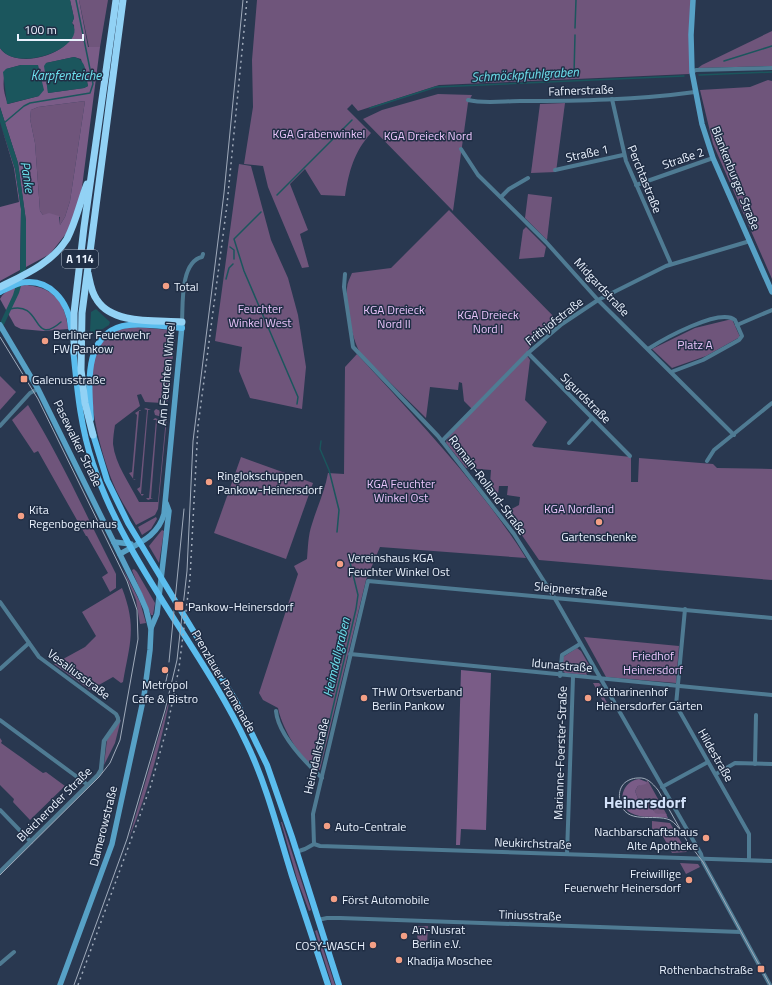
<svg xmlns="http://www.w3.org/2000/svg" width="772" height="985" viewBox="0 0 772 985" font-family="'Titillium Web',sans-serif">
<rect width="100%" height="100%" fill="#293850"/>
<g fill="#6f557b">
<polygon points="79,0 108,0 100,47 90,52"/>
<path d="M257,0H693L692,72L689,74L439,85L358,111L352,104L347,109L371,133C354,152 349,171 345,196L321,195L305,169L290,184L308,230L300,234L309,267L302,268L268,187L263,166L244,164L253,107L252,60Z"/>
<polygon points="772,31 772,66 698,68 702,65"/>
<polygon points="768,80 772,81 772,279 713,144 700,90 750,87"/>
<polygon points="438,94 472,95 468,103 453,211 363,119 382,110"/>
<polygon points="85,101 70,201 65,217 60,225 60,217 43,215 40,211 35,143 30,119 31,110 38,107"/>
<polygon points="565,103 556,172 531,173 540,104"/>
<polygon points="239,164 251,166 271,240 288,278 298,315 306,367 302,409 250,398 239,371 242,347 215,341"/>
<polygon points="528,194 552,197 547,240 525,218"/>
<path d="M449,210L559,322L533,342L526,354L530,360L525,400L547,422L532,445L534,447L631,457V482H638L639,458L713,464L717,468L772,469V580L539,560L506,512L519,505L520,497L507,495L508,486H499L498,495L489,496L491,470L466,468L446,443L447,439L473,410L464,401L462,383L459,382L458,390L430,387L426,418L361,354C352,341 346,305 347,288C347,283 350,278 352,273L391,268Z"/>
<polygon points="526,227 546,247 544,257 519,259 523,230"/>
<polygon points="732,319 740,337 706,356 672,368 652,349 695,328"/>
<path d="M135,327L170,330L173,333L175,338L168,401L162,403L145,402L141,394L137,395L140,406L115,425C114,431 113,438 113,444C115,464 130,484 139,502H158L166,418L155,415L154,411L156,409L165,413L167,417L158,509L155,515L136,525C128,511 119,498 113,483C99,449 73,358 112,333C119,329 127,328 135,327Z"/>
<path d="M357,354C417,419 479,484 526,558L380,547L366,580L320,770C301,762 282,728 278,708L263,700L259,693L298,574L294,566L307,559C308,548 308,535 312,524C317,507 325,491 328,473L344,474L345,367Z"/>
<polygon points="0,376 16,392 0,410"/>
<path d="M28,405C51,443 72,484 91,524L90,525L92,529L93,528L116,574V588L110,592L102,577L108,573L87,536H86L38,451L34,453L12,420Z"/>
<polygon points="146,408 151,410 148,410 141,494 144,494 142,496 137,489 140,487 147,410 144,409"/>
<polygon points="140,410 141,411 139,411 133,479 136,480 134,480 129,473 132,472 137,415 135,413"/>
<polygon points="155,418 160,420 157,421 151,498 153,498 148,500 146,498 149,498 156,420 153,420"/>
<polygon points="241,457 313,483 286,559 214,533"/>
<polygon points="156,517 157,519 151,529 142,535 138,527"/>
<polygon points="162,530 164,531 159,563 149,546"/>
<polygon points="123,569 140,602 146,623 140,624 136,600"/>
<polygon points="134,569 137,572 155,603 153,615 151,615 133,573 132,570"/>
<path d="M122,588C137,627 130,643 123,682L121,683L113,677L90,690L54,664L85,647L96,636L82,612Z"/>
<polygon points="584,637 679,646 676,683 606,677"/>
<polygon points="577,648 581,651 592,670 586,673 587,675 565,673 563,671 563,657"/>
<polygon points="593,683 599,683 601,685 598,687 609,706 612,705 613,708 608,711"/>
<path d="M171,694C161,743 148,792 129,838Z"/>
<polygon points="121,719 115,743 104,765 107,740"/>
<path d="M0,738L2,741L1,743C14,752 30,764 43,773L46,772L65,786L30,820L13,802L14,799L0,785Z"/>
<polygon points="646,780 648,781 667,815 654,813 653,808 642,808 638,805 639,801 635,791 638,786 647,782"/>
<polygon points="652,821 670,823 687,852 672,853 660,831 652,830"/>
<polygon points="281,822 282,822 311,910 309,911 297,879"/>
<polygon points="680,863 698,864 700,867 686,874"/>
<polygon points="416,926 428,926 427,944 418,943"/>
<polygon points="317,930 335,985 332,985 315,931"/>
</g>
<g fill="#7a5c87" fill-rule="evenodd">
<path d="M70,0H79L88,47H100L81,195L68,231L50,254L26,267V221L18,163L0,107V48C15,71 77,55 74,25L72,23L74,18ZM74,57L81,59L88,86L84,88L48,93L46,63ZM21,65H38L39,96L8,104C3,92 2,82 6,69ZM85,101L70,201L65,217L60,225L59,216L49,213L43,215L40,211L35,143L30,119L31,110L38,107Z"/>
<polygon points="0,122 15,169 21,209 20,270 0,281 0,207 19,202 14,168"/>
<path d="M27,285C54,288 65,302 68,329L43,331L21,329L15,326L0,299C5,289 17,286 27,285Z"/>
<polygon points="461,670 491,673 486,830 461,829 460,845 456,845"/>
<path d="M639,779L647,782L646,784L638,786L635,791L639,801L638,805L642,808L651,806L655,813L666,814L668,818C657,816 641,819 631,813C615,804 623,780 639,779Z"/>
</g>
<g fill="#1b565d">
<path d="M0,0H70L74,18L72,23C89,47 17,74 0,48Z"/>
<path d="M74,57C87,60 86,74 88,86L84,88L48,93L44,66L46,63Z"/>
<polygon points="21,65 38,65 44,90 39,96 7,104 3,72 6,69"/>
<polygon points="0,107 18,163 26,221 26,268 19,293 0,333 0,323 13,295 20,272 21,209 15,169 0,122"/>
<polygon points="96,309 110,322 109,325 95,334 90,331 91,312"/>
</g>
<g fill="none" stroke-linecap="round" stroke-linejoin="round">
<g stroke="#1b565d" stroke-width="1.5">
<polyline points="575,28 576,0"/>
<polyline points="724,61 772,46"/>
<polyline points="574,74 575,35"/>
<polyline points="699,75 772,72"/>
<polyline points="370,108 436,87 684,76"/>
<polyline points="4,123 24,106 30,103 90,93 93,84 76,0"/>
<polyline points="277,195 352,120"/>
<polyline points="261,212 234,239 244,271 298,397 297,404"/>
<polyline points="230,247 234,250 234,259"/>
<polyline points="226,279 229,268 233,264"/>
<path d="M10,309C43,300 31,348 61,322"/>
<polyline points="321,441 320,449 329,470 339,510 337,532"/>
<polyline points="320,763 356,609 358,595 348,554"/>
</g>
<g stroke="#4f7b93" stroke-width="4">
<polyline points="692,72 696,70 772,68"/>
<polyline points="612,99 626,161 671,264"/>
<path d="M468,100C484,104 504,101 520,101C578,101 637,100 695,92"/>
<polyline points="461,149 478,175 546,242 598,300 734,435"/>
<polyline points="555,170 623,155"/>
<polyline points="636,185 713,158"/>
<polyline points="501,197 509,189 528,178"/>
<polyline points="345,274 344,287 353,347 438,436 514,534 554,597 701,854 703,862 770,985"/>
<path d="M182,322C183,305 180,262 202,257L203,254"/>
<polyline points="737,325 772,310"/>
<path d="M648,349C662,340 720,307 735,320L742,336L739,340L703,360L671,372"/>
<polyline points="528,353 630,456"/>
<polyline points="0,426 30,393 38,389"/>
<polyline points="442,441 528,353 562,324 598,300 666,266 750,241"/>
<polyline points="569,443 592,418"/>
<polyline points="707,461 714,450 772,403"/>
<polyline points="0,602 39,657 116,714 118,718 118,721"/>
<polyline points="685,609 676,705 749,834 749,860"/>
<polyline points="350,654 772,695"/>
<polyline points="0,669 29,643"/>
<polyline points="560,676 562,655 580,644"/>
<path d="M276,711C278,734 305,762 322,778"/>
<polyline points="0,720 88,785"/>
<polyline points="755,764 756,715"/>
<polyline points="716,774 735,763 772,764"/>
<polyline points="662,787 708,762"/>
<polyline points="0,810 31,842"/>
<polyline points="314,844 313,814 368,581 772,618"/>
<polyline points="314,844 320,846 772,861"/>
<polyline points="296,852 305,849 314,844"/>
<polyline points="567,854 573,677"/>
<polyline points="318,920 327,918 340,918 741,932"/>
<polyline points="0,964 14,952"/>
</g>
<polyline stroke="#4f7b93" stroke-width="4.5" points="0,872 98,775 101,770 104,741 118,721"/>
<g stroke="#57a1c6" stroke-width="5.5">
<polyline points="693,0 691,35 692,72 702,124 713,158 772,292"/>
<polyline points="0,325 38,389 140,595 146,609 151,629 150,650 144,696 112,844 60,985"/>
<polyline points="114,542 131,544"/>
<path d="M120,554C139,543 158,536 164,514L182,325"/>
<polyline points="151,628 157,614 169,511 166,503"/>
</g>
<g stroke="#5bbdee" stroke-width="6">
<path d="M0,292C6,289 13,285 20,283C50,277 69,302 71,328"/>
<path d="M73,348C77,387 80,426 93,464C127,566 202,648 247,744C267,786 278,831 292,876C304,912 316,949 328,985"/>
<path d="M91,419C89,386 82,330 129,325C146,323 165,327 182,328"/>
<polyline points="92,431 107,480 128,523 237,703 267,765 292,837 339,985"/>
</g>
<g stroke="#92d2f5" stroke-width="7">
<path d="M88,273C90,282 91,292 97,300C113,325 156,320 182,322"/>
<path d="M0,287C24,275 52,263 67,239C76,222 80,202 87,184"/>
<polyline points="74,352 74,313 84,227 116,0"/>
<polyline points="93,435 85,403 81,370 82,313 123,0"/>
</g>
<g stroke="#a0abbb" stroke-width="1">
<polyline points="0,337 38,399 127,581 137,610 138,639 120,740 110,763 99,777 0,875"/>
<polyline points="169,662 184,509"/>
<polyline points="164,690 168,672"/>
<path d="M681,831C678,827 675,823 670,820C654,813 625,826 620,801C619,796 619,791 622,786C625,781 632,778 638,778C647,777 652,783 658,790L687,841L703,862L770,985"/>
<polyline points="74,985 127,839 165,710 177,660 187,571 193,441 224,193 243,0"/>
</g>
<polyline stroke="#a0abbb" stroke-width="1.5" stroke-dasharray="2 4" stroke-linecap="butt" points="78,985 151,785 168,724 179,668 190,578 198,426 227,205 247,0"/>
</g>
<g fill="#f39f85" stroke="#202e45" stroke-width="1.5">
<circle cx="166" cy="286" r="4"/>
<circle cx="45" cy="341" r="4"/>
<rect x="20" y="375" width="8" height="8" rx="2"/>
<circle cx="209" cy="482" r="4"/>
<circle cx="21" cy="516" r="4"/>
<circle cx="599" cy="522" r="4"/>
<circle cx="340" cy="564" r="4"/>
<rect x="174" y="601" width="10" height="10" rx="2"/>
<circle cx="165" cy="670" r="4"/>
<circle cx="364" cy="698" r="4"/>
<circle cx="588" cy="698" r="4"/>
<circle cx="327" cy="826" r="4"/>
<circle cx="706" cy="838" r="4"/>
<circle cx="689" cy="880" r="4"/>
<circle cx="334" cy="899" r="4"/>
<circle cx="404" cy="936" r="4"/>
<circle cx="373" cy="945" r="4"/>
<circle cx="399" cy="960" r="4"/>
<rect x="757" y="965" width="8" height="8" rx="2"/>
</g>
<g text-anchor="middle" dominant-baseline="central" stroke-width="3" stroke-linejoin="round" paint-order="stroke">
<rect fill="#202e45" stroke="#adb7c6" stroke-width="1" x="62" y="250" width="36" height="18" rx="3"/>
<g font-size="11" font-weight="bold" fill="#eaf2fe">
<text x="80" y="259">A 114</text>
</g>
<g font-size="12" fill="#eaf2fe" stroke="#202e45">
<text transform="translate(581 90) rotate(-2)">Fafnerstraße</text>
<text transform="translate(587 153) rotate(-12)">Straße 1</text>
<text transform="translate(683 158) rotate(-19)">Straße 2</text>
<text transform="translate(736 178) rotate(68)">Blankenburger Straße</text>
<text transform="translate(645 179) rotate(68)">Perchtastraße</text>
<text transform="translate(602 287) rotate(47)">Midgardstraße</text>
<text transform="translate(554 321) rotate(-38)">Frithjofstraße</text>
<text transform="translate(166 374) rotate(-85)">Am Feuchten Winkel</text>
<text transform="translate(586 398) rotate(45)">Sigurdstraße</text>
<text transform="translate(78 443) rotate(64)">Pasewalker Straße</text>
<text transform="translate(488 485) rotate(53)">Romain-Rolland-Straße</text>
<text transform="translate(571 589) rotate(5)">Sleipnerstraße</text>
<text transform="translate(562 665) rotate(5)">Idunastraße</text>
<text transform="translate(79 674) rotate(37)">Vesaliusstraße</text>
<text transform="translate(224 681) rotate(60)">Prenzlauer Promenade</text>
<text transform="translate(560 753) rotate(-88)">Marianne-Foerster-Straße</text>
<text transform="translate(716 755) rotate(60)">Hildestraße</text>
<text transform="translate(316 756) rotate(-77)">Heimdallstraße</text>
<text transform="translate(54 804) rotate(-45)">Bleicheroder Straße</text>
<text transform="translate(103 826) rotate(-76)">Damerowstraße</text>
<text transform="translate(533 843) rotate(2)">Neukirchstraße</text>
<text transform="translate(530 915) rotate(2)">Tiniusstraße</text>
</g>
<g font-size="12" fill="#eac4fb" stroke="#202e45">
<text x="319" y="133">KGA Grabenwinkel</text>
<text x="428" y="135">KGA Dreieck Nord</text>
<text x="260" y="308">Feuchter<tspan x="260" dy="14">Winkel West</tspan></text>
<text x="394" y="309">KGA Dreieck<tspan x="394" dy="14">Nord II</tspan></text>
<text x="488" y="314">KGA Dreieck<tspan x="488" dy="14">Nord I</tspan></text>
<text x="695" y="344">Platz A</text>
<text x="401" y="483">KGA Feuchter<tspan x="401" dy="14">Winkel Ost</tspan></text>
<text x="579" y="508">KGA Nordland</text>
<text x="653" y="655">Friedhof<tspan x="653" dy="14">Heinersdorf</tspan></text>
</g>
<g font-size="12" fill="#eaf2fe" stroke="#202e45" text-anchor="start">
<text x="174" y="286">Total</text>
<text x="53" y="334">Berliner Feuerwehr<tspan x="53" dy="14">FW Pankow</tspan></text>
<text x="32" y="379">Galenusstraße</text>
<text x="217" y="475">Ringlokschuppen<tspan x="217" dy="14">Pankow-Heinersdorf</tspan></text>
<text x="29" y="509">Kita<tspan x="29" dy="14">Regenbogenhaus</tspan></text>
<text x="599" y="536" text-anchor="middle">Gartenschenke</text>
<text x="348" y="557">Vereinshaus KGA<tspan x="348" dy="14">Feuchter Winkel Ost</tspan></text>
<text x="188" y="606">Pankow-Heinersdorf</text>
<text x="165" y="684" text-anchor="middle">Metropol<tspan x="165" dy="14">Cafe &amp; Bistro</tspan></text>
<text x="372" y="691">THW Ortsverband<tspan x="372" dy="14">Berlin Pankow</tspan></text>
<text x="596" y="691">Katharinenhof<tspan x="596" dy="14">Heinersdorfer Gärten</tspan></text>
<text x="335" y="826">Auto-Centrale</text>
<text x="698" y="831" text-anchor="end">Nachbarschaftshaus<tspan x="698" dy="14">Alte Apotheke</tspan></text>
<text x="681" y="873" text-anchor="end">Freiwillige<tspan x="681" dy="14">Feuerwehr Heinersdorf</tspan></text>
<text x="342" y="899">Först Automobile</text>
<text x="412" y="929">An-Nusrat<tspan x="412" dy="14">Berlin e.V.</tspan></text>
<text x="365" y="945" text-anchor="end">COSY-WASCH</text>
<text x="407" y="960">Khadija Moschee</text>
<text x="753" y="969" text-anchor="end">Rothenbachstraße</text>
</g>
<g font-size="13" font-style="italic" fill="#6de0ed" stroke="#202e45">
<text transform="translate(525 74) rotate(-3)">Schmöckpfuhlgraben</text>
<text x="66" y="75">Karpfenteiche</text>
<text transform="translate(28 177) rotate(81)">Panke</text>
<text transform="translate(336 657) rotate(-77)">Heimdallgraben</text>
</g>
<g font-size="16" font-weight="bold" fill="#d2e1f9" stroke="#202e45">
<text x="645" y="802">Heinersdorf</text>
</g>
</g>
<path d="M18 34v6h65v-6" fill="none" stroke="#eaf2fe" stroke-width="2"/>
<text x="24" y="34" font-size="12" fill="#eaf2fe" stroke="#202e45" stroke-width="3" paint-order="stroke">100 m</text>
</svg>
